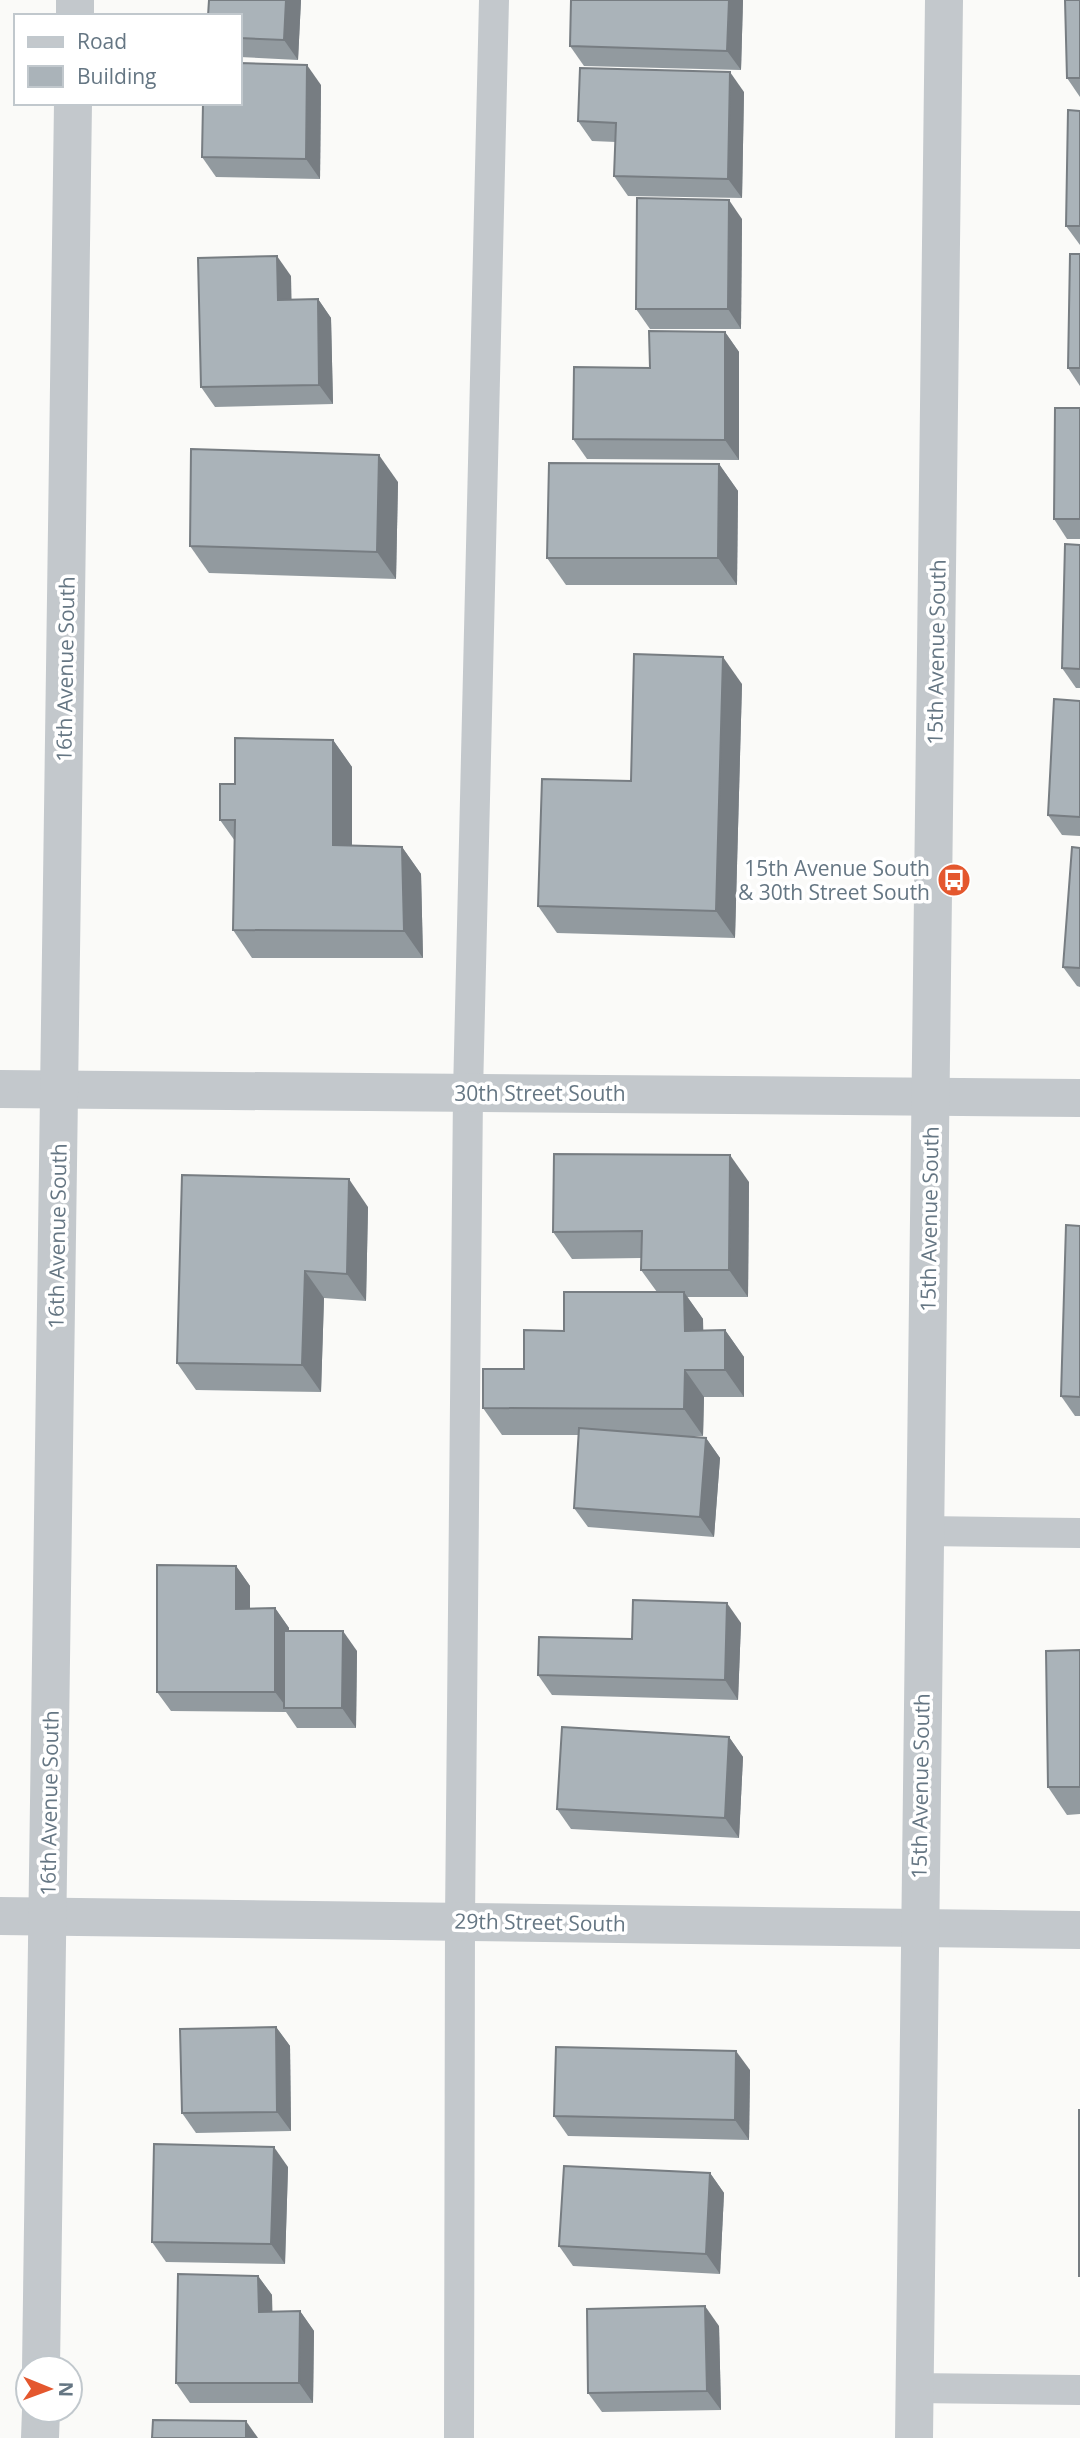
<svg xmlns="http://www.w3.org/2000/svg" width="1080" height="2438" viewBox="0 0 1080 2438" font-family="'Open Sans',sans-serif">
<rect width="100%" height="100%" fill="#fafaf8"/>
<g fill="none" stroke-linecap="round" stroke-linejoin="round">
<g stroke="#c3c8cc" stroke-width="30">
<polyline points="924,1531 1080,1533"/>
<polyline points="914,2388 1080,2390"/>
<polyline points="459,2438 460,1921 468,1093 494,0"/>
</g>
<g stroke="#c3c8cc" stroke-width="38">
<polyline points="75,16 75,0"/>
<polyline points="0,1089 1080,1098"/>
<polyline points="0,1916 1080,1930"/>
<polyline points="41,2368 73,103"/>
<polyline points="40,2438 41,2410"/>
</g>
<polyline stroke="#c3c8cc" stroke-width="38" points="914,2438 944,0"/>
</g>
<g fill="#929a9f">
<polygon points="209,0 301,0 298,60 240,57 240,16"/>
<polygon points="571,0 743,0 741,70 584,66 570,46"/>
<polygon points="1080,0 1080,97 1067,78"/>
<polygon points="321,85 320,179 216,177 202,157"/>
<polygon points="744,92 742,198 628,196 614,176 616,142 592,141 578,121"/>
<polygon points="1080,111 1080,245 1066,226"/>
<polygon points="742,219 741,329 650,329 636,309"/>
<polygon points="1080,254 1080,386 1068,368"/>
<polygon points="291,276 291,299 318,299 331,318 333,404 215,407 201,387"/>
<polygon points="725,332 739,352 739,460 587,459 573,439 650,368"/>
<polygon points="1080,408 1080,539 1067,539 1054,519"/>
<polygon points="719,464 738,491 737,585 566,585 547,558"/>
<polygon points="398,482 396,579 209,573 190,546"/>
<polygon points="1080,545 1080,688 1076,688 1062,668"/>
<polygon points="742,684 735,938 557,933 538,906 631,781"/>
<polygon points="1080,701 1080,836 1062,835 1048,815"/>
<polygon points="333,740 352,767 352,846 402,847 421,874 423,958 252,958 233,930 235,841 220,820 235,784"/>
<polygon points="1080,848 1080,987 1077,986 1063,967"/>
<polygon points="749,1182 748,1297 687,1297 703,1319 703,1331 725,1330 744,1357 744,1397 704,1397 703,1436 673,1436 706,1438 720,1458 714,1537 588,1527 574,1508 579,1435 502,1435 483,1408 564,1331 657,1292 641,1270 641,1258 572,1259 553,1232"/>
<polygon points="368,1207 366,1301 324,1298 321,1392 196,1390 177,1363"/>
<polygon points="1080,1226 1080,1416 1075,1416 1061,1396"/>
<polygon points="236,1566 250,1586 250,1609 275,1608 289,1628 289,1631 357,1651 356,1728 297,1728 286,1712 171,1711 157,1692"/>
<polygon points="741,1623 738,1700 552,1695 538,1675"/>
<polygon points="1080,1650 1080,1814 1067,1815 1048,1787"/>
<polygon points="729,1737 743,1757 739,1838 571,1829 557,1809"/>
<polygon points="276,2027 290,2046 291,2131 196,2133 182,2113"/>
<polygon points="750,2070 749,2140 568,2136 554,2116"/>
<polygon points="288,2167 285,2264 166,2262 152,2242"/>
<polygon points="710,2173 724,2193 720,2274 573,2266 559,2246"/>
<polygon points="258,2276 272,2295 272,2312 300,2311 314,2331 313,2403 190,2403 176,2383"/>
<polygon points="719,2326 721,2410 602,2412 588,2393"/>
</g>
<g fill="#777d82">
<polygon points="286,0 301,0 298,60 284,40"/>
<polygon points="729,0 743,0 741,70 727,51"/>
<polygon points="307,65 321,85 320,179 306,159"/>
<polygon points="730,72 744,92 742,198 728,179"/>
<polygon points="729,200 742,219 741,329 728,309"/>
<polygon points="277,256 291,276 292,319 278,300"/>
<polygon points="318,299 331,318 333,404 319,385"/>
<polygon points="725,332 739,352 739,460 725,440"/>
<polygon points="379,455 398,482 396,579 377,552"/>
<polygon points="719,464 738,491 737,585 718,558"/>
<polygon points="723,657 742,684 735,938 716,911"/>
<polygon points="333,740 352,767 352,873 333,845"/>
<polygon points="402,847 421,874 423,958 404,931"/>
<polygon points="730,1155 749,1182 748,1297 729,1270"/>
<polygon points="349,1179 368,1207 366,1301 347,1274"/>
<polygon points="305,1271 324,1298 321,1392 302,1365"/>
<polygon points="684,1292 703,1319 704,1358 685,1331"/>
<polygon points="725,1330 744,1357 744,1397 725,1370"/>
<polygon points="685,1370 704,1397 703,1436 684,1409"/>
<polygon points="706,1438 720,1458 714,1537 700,1517"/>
<polygon points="236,1566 250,1586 250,1628 236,1609"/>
<polygon points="727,1603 741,1623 738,1700 725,1680"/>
<polygon points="275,1608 289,1628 289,1708 287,1708 275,1692"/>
<polygon points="343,1631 357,1651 356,1728 342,1708"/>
<polygon points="729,1737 743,1757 739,1838 725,1818"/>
<polygon points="276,2027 290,2046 291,2131 277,2112"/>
<polygon points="736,2051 750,2070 749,2140 735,2120"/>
<polygon points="274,2147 288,2167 285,2264 271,2244"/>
<polygon points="710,2173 724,2193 720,2274 706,2254"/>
<polygon points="258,2276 272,2295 273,2332 259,2312"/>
<polygon points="705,2306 719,2326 721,2410 707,2391"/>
<polygon points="300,2311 314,2331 313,2403 299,2383"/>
<polygon points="246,2421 258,2438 246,2438"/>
</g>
<g fill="#aab3b9" stroke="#777d82" stroke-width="2">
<polygon points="209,0 286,0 284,40 240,38 240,16 208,16"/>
<polygon points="571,0 729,0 727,51 570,46"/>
<polygon points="1065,0 1080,0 1080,78 1067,78"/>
<polygon points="240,63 307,65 306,159 202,157 203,103 240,103"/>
<polygon points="580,68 730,72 728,179 614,176 616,123 578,121"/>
<polygon points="1068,110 1080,111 1080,226 1066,226"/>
<polygon points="637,198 729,200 728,309 636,309"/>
<polygon points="1070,254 1080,254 1080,368 1068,368"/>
<polygon points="277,256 278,300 318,299 319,385 201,387 198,258"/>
<polygon points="649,331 725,332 725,440 573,439 574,367 650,368"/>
<polygon points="1055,408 1080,408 1080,519 1054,519"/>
<polygon points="191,449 379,455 377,552 190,546"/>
<polygon points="549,463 719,464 718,558 547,558"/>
<polygon points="1065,544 1080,545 1080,669 1062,668"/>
<polygon points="634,654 723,657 716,911 538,906 542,779 631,781"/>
<polygon points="1054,699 1080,701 1080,817 1048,815"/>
<polygon points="235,738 333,740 333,845 402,847 404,931 233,930 235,820 220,820 220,784 235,784"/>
<polygon points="1072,847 1080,848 1080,968 1063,967"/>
<polygon points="554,1154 730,1155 729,1270 641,1270 642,1231 553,1232"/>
<polygon points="182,1175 349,1179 347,1274 305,1271 302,1365 177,1363"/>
<polygon points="1066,1225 1080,1226 1080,1397 1061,1396"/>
<polygon points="564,1292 684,1292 685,1331 725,1330 725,1370 685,1370 684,1409 483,1408 483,1369 524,1369 524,1330 564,1331"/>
<polygon points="579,1428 706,1438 700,1517 574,1508"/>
<polygon points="157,1565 236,1566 236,1609 275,1608 275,1692 157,1692"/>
<polygon points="633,1600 727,1603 725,1680 538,1675 539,1637 632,1639"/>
<polygon points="284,1631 343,1631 342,1708 284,1708"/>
<polygon points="1080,1650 1080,1787 1048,1787 1046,1651"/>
<polygon points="562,1727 729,1737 725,1818 557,1809"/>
<polygon points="276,2027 277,2112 182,2113 180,2029"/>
<polygon points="556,2047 736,2051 735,2120 554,2116"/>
<rect x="1079" y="2110" width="1" height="166"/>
<polygon points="154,2144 274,2147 271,2244 152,2242"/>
<polygon points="564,2166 710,2173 706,2254 559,2246"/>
<polygon points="178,2274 258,2276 259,2312 300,2311 299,2383 176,2383"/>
<polygon points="705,2306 707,2391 588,2393 587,2309"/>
<polygon points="153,2420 246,2421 246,2438 152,2438"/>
</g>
<defs>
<symbol id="bus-disc" viewBox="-11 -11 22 22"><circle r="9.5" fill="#e4572e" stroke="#fff"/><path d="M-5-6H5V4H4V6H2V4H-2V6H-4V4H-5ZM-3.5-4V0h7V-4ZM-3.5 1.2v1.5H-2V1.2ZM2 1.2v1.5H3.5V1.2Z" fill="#fff"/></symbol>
</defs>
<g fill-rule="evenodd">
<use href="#bus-disc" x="935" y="861" width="38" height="38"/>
</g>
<g text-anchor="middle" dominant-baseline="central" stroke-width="7" stroke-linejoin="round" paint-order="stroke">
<g font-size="21" fill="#657683" stroke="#fff">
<text transform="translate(936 652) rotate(-89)">15th Avenue South</text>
<text transform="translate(65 669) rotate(-89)">16th Avenue South</text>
<text x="540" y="1093">30th Street South</text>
<text transform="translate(929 1219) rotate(-89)">15th Avenue South</text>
<text transform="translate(57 1236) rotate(-89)">16th Avenue South</text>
<text transform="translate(920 1786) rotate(-89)">15th Avenue South</text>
<text transform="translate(49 1803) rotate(-89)">16th Avenue South</text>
<text transform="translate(540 1922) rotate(1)">29th Street South</text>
</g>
<g font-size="21" fill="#657683" stroke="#fff" text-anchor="end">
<text x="930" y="868">15th Avenue South<tspan x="930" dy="24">&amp; 30th Street South</tspan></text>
</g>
</g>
<rect x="14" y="14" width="228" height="91" fill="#ffffff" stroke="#c1c8cd" stroke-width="2"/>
<rect x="28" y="37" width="35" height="10" fill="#c3c8cc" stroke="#c1c8cd" stroke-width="2"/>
<text x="77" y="49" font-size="21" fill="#657683">Road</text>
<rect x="28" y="66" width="35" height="21" fill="#aab3b9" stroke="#c1c8cd" stroke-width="2"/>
<text x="77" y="84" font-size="21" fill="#657683">Building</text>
<g transform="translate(49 2389) rotate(91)"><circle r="33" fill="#ffffff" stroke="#c1c8cd" stroke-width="2"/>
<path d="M0-5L12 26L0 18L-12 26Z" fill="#e4572e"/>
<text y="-10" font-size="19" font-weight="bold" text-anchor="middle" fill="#657683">N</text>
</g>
</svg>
